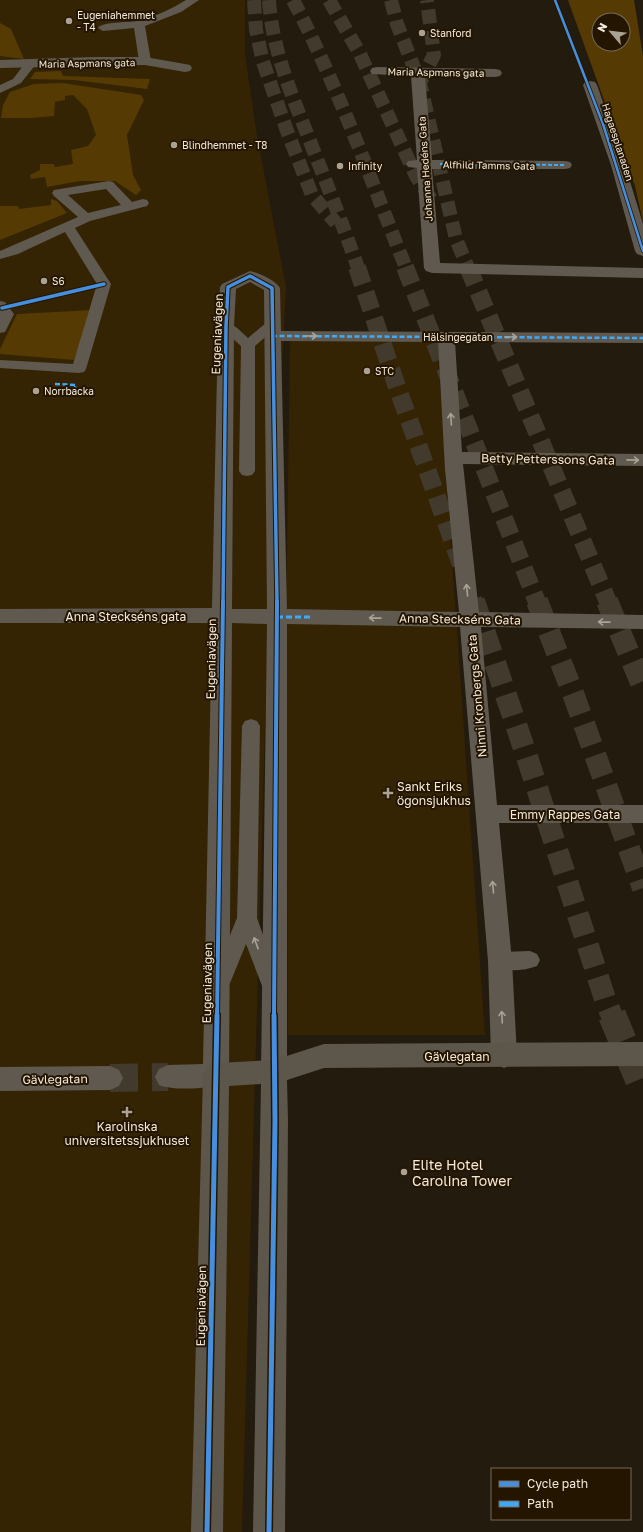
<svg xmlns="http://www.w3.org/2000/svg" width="643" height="1532" viewBox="0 0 643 1532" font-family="'Golos Text',sans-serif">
<rect width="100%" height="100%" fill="#231b0e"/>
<g fill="#342404">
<polygon points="0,0 245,0 245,55 257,136 286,287 266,692 242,1532 0,1532"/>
<polygon points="290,338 437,341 485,1035 288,1035 286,629"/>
</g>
<g fill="#553a03" fill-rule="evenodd">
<path d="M568,0H634L643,56V222L635,186ZM599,20H623V44H599Z"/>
<polygon points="0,23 11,29 24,59 0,56"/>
<polygon points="61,71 63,76 150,79 147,89 74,80 30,79 35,72"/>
<polygon points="63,83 141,95 144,100 127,135 133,175 141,190 136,195 115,181 80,181 47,187 45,177 31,179 30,175 40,170 40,164 54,164 55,167 73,164 71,150 88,146 96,135 87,109 73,95 65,96 65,100 55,102 54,116 31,118 1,118 3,105 10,92 34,84"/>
<polygon points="51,199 57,201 67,213 0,240 0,206 18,206 19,209 51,205"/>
<polygon points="93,310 74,360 0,354 0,349 17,314"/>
</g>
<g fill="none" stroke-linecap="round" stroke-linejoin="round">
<polyline stroke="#423a2d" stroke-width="28" stroke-dasharray="28 14" stroke-linecap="butt" points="110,1078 168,1077"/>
<g stroke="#423a2d" stroke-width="14" stroke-dasharray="14 7" stroke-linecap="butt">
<polyline points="254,0 256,30 263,62 287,131 312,195 336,223"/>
<path d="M269,0C272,47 289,88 306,131C324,177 342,222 358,268"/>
<path d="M293,0C338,86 370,178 406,268"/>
<polyline points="329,0 359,52 416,176 434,204"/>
<polyline points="391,0 397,24 420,83 456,239 468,268"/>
<polyline points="420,83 434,55 427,0"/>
</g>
<g stroke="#423a2d" stroke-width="18" stroke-dasharray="18 9" stroke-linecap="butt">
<polyline points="357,267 395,381 462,567"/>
<polyline points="405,267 537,602"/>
<polyline points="468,267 608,602"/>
<polyline points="473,599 474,602"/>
</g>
<g stroke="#423a2d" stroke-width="22" stroke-dasharray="22 11" stroke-linecap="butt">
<polyline points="474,601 528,760 606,1002 612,1016"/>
<polyline points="537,601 574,696 643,888"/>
<polyline points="607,601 643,687"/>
</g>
<polyline stroke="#423a2d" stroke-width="28" stroke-dasharray="28 14" stroke-linecap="butt" points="612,1015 643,1089"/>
<g fill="#5f594f" fill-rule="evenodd">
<path d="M186,0H199L181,12L145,26L151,61L149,63H141L139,61L134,28L103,31L98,28C103,21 128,23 137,21C154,17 172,9 186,0Z"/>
<polygon points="30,61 36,64 21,83 0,93 0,85 13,79 26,62"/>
<path d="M109,181L113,182L132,202L143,199L147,200L149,203L147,206L90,221L75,228L111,284L86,369L84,372L79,373L0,368V360L73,364L97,284L65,232L18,254L0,259V251L78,217L54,196L52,193L54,190ZM106,189L121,205L88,213L68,195Z"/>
<polygon points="0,301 5,302 14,314 5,332 0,333"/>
<path d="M272,321L277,322L279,325L255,346V471L252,475L247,476L242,475L239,471L241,346L219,326L221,323C232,320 240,331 248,338L267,322Z"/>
<polygon points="251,719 257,721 260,726 257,918 281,985 278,991 271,994 264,991 246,944 228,988 221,991 214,988 211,982 237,918 242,726 245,721"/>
<path d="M530,951L537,954L540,960L537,966C524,971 506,972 493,967L490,961L493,955L500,952Z"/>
</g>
<g fill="#5f594f" fill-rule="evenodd">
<polygon points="94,57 145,57 185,64 190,65 192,68 190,71 185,72 145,65 0,68 0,60"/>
<polygon points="377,67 495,69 500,70 502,73 500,76 495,77 425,76 432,160 565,161 570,162 572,165 570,168 565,169 432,169 440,263 643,268 643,278 432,273 426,271 424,268 417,168 408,167 406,164 408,161 417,160 411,76 372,74 370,71 372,68"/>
<polygon points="590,81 595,82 597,85 625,165 643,224 643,256 637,254 635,251 611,165 583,85 585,82"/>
<path d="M250,271C259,273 275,280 280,288L281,331L643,333V343L455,342L462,452L643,454V466L463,464L479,612L643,615V629L481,627L497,805H643V823H499L512,961L517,1056L513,1064L504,1068L495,1064L491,1056L488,961L460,627L287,624V1072L283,1080L274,1084L265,1080L261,1072L267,624L232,623L229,1075L225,1083C209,1089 175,1091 159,1085L155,1077L159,1069L168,1065L203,1064L212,623H0V609L212,608L218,326L220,287L222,284ZM250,282L264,290L267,609H232L234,326L236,289ZM281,341L438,342L445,469L459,612L287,609Z"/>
<polygon points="110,1066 119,1070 123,1078 119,1086 110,1090 0,1091 0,1067"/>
</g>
<polygon fill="#5d564a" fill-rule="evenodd" points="643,1042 643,1066 324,1068 287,1080 288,1121 285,1532 253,1532 261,1084 229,1086 223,1532 191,1532 203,1075 207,1067 216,1063 274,1060 324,1044"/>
<polyline stroke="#3fa9f5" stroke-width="2" stroke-dasharray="4 2" stroke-linecap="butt" points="440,164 565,165"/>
<g stroke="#3fa9f5" stroke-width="2.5" stroke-dasharray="5 2.5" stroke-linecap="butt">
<polyline points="272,336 643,338"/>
<polyline points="55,384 76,385 73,393 85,394 85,396"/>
</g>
<polyline stroke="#3fa9f5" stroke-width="3" stroke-dasharray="6 3" stroke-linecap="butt" points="277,617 312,617"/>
<defs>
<polyline id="cycleway-far3" points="555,0 603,124 643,251"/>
<g id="cycleway-far2">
<polyline points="2,308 104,284"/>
<polyline points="223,602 226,326 228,287 250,276 272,288 277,602"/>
</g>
<g id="cycleway-far1">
<polyline points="217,1016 223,601"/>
<polyline points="274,1016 277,601"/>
</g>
<g id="cycleway">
<polyline points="207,1532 217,1015"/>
<polyline points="269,1532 275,1121 274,1015"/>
</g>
</defs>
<use href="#cycleway-far3" stroke="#231500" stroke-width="4"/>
<use href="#cycleway-far2" stroke="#231500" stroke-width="5.5"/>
<use href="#cycleway-far1" stroke="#231500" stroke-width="6"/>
<use href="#cycleway" stroke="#231500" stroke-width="8"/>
<use href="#cycleway-far3" stroke="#468fdf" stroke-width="2.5"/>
<use href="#cycleway-far2" stroke="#468fdf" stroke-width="3.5"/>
<use href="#cycleway-far1" stroke="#468fdf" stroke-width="4"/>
<use href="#cycleway" stroke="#468fdf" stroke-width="5"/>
</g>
<defs><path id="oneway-shaft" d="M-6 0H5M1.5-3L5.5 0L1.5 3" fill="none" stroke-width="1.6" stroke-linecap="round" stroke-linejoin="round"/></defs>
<g stroke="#aaa295">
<use href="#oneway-shaft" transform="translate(311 336)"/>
<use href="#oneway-shaft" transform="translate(511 337)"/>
<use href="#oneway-shaft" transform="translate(451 419) rotate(-94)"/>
<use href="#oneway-shaft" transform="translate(633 460) rotate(1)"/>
<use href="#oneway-shaft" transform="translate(467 590) rotate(-96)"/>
<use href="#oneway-shaft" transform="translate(375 618) rotate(-179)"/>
<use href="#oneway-shaft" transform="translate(604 622) rotate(-179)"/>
<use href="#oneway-shaft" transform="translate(493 887) rotate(-95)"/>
<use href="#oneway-shaft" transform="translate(256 943) rotate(-110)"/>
<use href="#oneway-shaft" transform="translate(502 1017) rotate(-93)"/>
</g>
<g fill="#aba293" stroke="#231500" stroke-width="1.5">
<circle cx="69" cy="21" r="4"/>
<circle cx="422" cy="33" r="4"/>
<circle cx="174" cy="145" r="4"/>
<circle cx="340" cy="166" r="4"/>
<circle cx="44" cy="281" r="4"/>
<circle cx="367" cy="371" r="4"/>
<circle cx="36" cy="391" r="4"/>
<path d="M386 787h4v4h4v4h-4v4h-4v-4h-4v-4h4z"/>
<path d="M125 1106h4v4h4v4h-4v4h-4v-4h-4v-4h4z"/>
<circle cx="404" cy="1172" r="4"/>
</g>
<g text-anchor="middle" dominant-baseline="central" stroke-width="4" stroke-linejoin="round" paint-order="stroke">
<g font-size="10" fill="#f4eadb" stroke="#231500" text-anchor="start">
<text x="77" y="15">Eugeniahemmet<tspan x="77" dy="12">- T4</tspan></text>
<text x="430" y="33">Stanford</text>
<text x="182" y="145">Blindhemmet - T8</text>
<text x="348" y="166">Infinity</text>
<text x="52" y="281">S6</text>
<text x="375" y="371">STC</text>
<text x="44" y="391">Norrbacka</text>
</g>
<g font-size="10" fill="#f4eadb" stroke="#231500">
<text transform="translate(87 63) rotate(-1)">Maria Aspmans gata</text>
<text transform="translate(436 72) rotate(1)">Maria Aspmans gata</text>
<text transform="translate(618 142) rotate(72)">Hagaesplanaden</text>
<text transform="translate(489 165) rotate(1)">Alfhild Tamms Gata</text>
<text transform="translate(425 169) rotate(-94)">Johanna Hedéns Gata</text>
<text x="458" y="337">Hälsingegatan</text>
</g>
<g font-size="12" fill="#f4eadb" stroke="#231500">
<text transform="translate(217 334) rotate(-88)">Eugeniavägen</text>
<text transform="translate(548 459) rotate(1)">Betty Petterssons Gata</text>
<text x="126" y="616">Anna Steckséns gata</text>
<text transform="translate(460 619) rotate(1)">Anna Steckséns Gata</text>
<text transform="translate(211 659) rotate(-89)">Eugeniavägen</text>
<text transform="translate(477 696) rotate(-95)">Ninni Kronbergs Gata</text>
<text x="565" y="814">Emmy Rappes Gata</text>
<text transform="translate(207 983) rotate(-89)">Eugeniavägen</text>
<text x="457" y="1056">Gävlegatan</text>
<text transform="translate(55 1079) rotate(-1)">Gävlegatan</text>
<text transform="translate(201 1306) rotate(-89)">Eugeniavägen</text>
</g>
<g font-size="12" fill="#f4eadb" stroke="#231500" text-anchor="start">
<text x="397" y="786">Sankt Eriks<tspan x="397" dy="14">ögonsjukhus</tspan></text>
<text x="127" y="1126" text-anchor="middle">Karolinska<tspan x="127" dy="14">universitetssjukhuset</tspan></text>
</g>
<g font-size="14" fill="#f4eadb" stroke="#231500" text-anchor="start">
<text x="412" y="1164">Elite Hotel<tspan x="412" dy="16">Carolina Tower</tspan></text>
</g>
</g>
<rect x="491" y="1468" width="140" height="52" fill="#231500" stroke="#776a58"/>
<rect x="499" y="1481" width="20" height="6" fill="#468fdf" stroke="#776a58"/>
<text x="527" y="1488" font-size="12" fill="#f4eadb">Cycle path</text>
<rect x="499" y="1501" width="20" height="6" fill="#3fa9f5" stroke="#776a58"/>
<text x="527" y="1508" font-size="12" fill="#f4eadb">Path</text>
<g transform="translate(611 32) rotate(298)"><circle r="19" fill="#231500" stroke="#776a58"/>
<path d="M0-3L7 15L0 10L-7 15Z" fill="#aba293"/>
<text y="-6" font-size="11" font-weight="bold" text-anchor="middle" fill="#f4eadb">N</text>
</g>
</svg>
